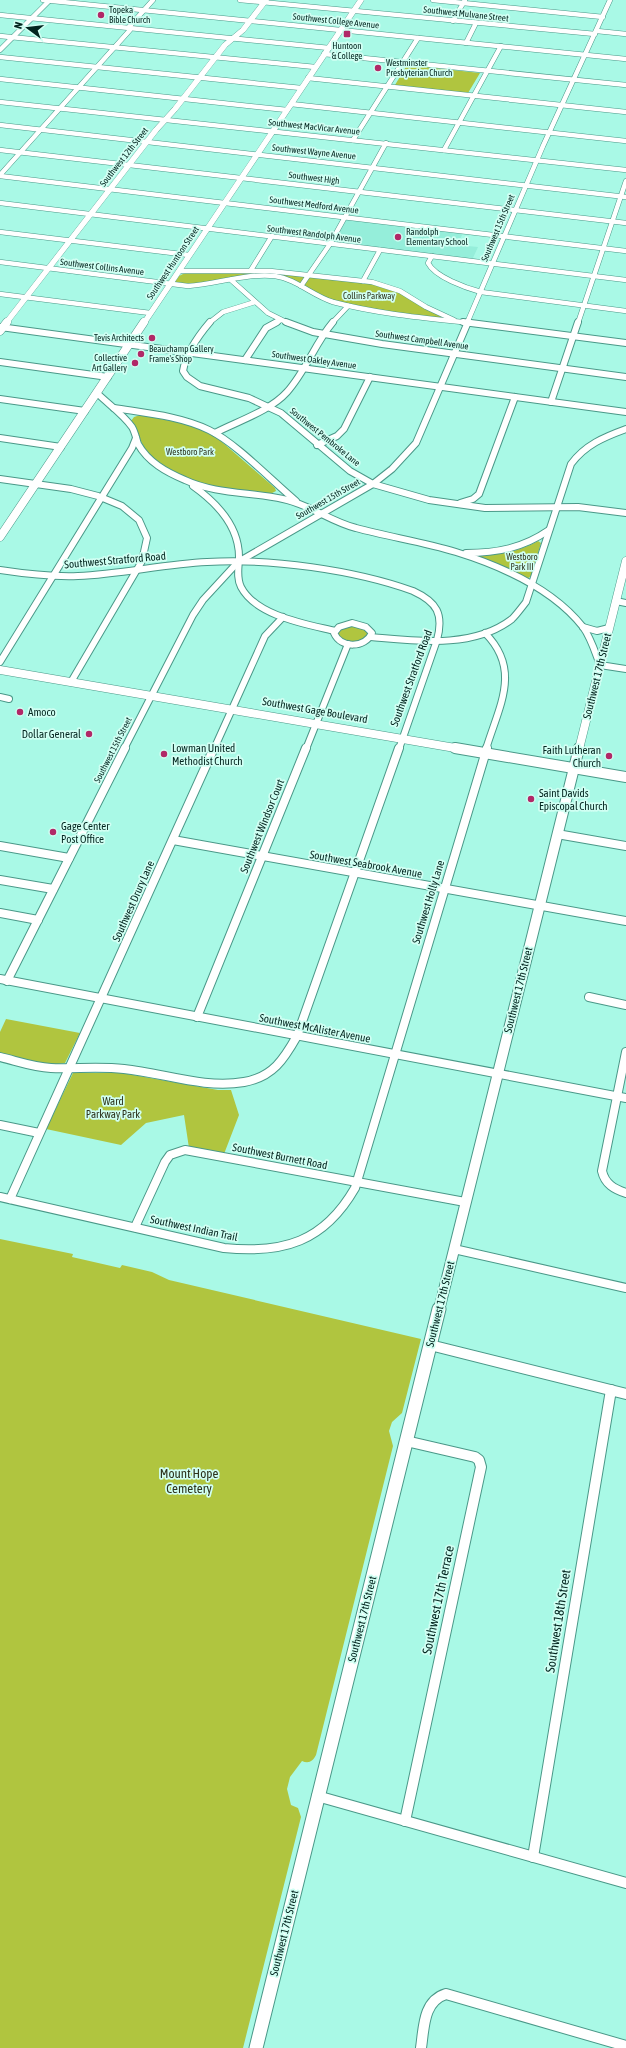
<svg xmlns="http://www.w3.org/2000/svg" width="626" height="2048" viewBox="0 0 626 2048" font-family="'Asap Condensed',sans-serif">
<rect width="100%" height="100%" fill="#a9f9e6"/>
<polygon fill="#95eeda" points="347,219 463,233 457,245 478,247 472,260 335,243 333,242"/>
<g fill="#b0c53f">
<polygon points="407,65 480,73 468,93 395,85"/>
<polygon points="252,271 369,283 393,289 449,319 385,312 331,300 271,275 197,285 175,282 179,276 185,273"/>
<path d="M140,415L192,425L214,435L275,488L276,491L270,494C230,489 176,487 148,453C140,443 138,431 131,421L134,417Z"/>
<path d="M538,541L541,543L531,576L527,579L476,558V555C498,555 519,552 538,541Z"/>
<polygon points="351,625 365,628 368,634 364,640 351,643 338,638 337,630"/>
<polygon points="6,1019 80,1033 65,1063 51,1065 0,1055 0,1032"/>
<polygon points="73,1073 122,1073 218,1090 231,1090 239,1115 224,1154 189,1148 184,1115 146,1123 121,1145 46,1129"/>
<path d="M0,1239L73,1254L72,1257L120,1268L122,1265L152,1272L169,1280L421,1339L402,1413L392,1422L389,1431L393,1446L316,1755C313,1761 309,1764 302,1761L290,1777L287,1789L291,1805L298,1808L301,1817L243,2048H0Z"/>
</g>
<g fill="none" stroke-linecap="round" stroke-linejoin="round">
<defs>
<g id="minor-far3">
<polyline points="43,0 626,59"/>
<polyline points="240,0 595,34"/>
<polyline points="433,0 603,17"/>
<polyline points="0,15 329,48"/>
<polyline points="453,21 465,0"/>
<polyline points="597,31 626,34"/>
<polyline points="0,36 315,67"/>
<polyline points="466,43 476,23"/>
<polyline points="0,50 50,0"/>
<polyline points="324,54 626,85"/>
<polyline points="0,57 301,88"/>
<polyline points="308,78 626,112"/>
<polyline points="0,79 287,110"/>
<polyline points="0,102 626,170"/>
<polyline points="291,104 626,141"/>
<polyline points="0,125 626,197"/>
<polyline points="353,140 418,38"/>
<polyline points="0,150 626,223"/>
<polyline points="444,150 501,46"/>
<polyline points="0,175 130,30 129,27 153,0"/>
<polyline points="0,176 626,251"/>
<polyline points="0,203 626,280"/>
<polyline points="0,232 189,255"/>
<path d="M432,256L428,263C435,277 466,288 481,292L626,311"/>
<path d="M0,262L188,286C217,284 246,273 275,276C296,279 313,296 333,302C378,314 425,318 471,323"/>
<polyline points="251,270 272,236"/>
<polyline points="179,271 270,271 372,282 400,291 426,307 454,320"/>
<polyline points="231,280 268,313 288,323"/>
<polyline points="363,281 380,250"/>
<polyline points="301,286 330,244 386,143"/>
<polyline points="0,294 150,313"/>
<polyline points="209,323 223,312 255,302"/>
<polyline points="275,323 281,320"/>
<polyline points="332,323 348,306"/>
<polyline points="467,323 543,146 610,0"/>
<polyline points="578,323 626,181"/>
</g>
<g id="minor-far2">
<path d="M210,322C198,336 186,353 183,371L187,377L200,386L249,398L281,413L350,471L373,484L429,500L485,508L578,507L626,513"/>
<polyline points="286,322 313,332 382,344 626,377"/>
<polyline points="463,322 626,343"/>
<polyline points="0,327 626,412"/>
<polyline points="245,360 266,328 277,322"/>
<polyline points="0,362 108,377"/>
<path d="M97,393C108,404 123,414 132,427C135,432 136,438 138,444C148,462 166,472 185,480C215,494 251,492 283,499C309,504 331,522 356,528C389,537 424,542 456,552C501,566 553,589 583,627C591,638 595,652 600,665L626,669"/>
<polyline points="0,399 85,411"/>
<polyline points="551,402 578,322"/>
<path d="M114,408C145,413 180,416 209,430C236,443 272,481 296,501"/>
<path d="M215,433C238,421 270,411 287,392C306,371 315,343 333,322"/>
<polyline points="0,438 61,447"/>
<polyline points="317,445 337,436 344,429 370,377"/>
<polyline points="0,479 71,489 98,496 122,506 139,520 147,538 142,561 71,682"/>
<path d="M193,486C217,503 239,526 239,557C239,567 236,577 241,587C256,616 306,624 335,631"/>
<polyline points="460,503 473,499 479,494 515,397"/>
<path d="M466,553C497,553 523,548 549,530"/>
<path d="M0,570C26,574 52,577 78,576C122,574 164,564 207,562C269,558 355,570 413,591C437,602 444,614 437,640L399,749"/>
<polyline points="616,601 626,603"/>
<path d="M352,623L366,627L372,633C365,648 341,649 334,633L339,627Z"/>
<polyline points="583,627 597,631 609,628"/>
<path d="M485,633C522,670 499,706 486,749"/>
<path d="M371,637C417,641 473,649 512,619C517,614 522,607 526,602L571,464C585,445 604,437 626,429"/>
<polyline points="0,662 132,448 136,438"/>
<polyline points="0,697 9,699"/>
<polyline points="124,749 193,615 203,600 238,562 373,484 392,469 416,443 468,322"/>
<polyline points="214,749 265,636 283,617"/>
<polyline points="306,749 348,644"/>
</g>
<g id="minor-far1">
<polyline points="557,834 626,846"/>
<polyline points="173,840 626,921"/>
<polyline points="0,846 69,858"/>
<polyline points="0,880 53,889"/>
<polyline points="0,913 38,920"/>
<polyline points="0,979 626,1098"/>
<polyline points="7,981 125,748"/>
<polyline points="589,997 626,1005"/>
<polyline points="197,1017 306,748"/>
<path d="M626,1052L602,1171C605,1184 614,1189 626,1193"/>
<path d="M0,1057C17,1061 33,1067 51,1068C75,1069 99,1066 124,1069C164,1073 204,1089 244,1082C273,1077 284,1059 297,1036L399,748"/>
<polyline points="0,1125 39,1133"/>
<path d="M0,1197L224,1248C283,1254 324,1242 355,1188L487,748"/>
<polyline points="10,1199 214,748"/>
<polyline points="135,1227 165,1162 170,1155 185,1150 465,1202"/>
<polyline points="454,1249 626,1288"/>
</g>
<g id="minor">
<polyline points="430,1345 626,1394"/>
<polyline points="317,1796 626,1883"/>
<polyline points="405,1821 481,1467 479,1460 475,1457 406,1441"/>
<polyline points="533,1857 611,1390"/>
<path d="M421,2048C424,2028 423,2001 446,1994L626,2046"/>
</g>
<g id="major-far3">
<polyline points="6,323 156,130 175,109 225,45 243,30 266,0"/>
<polyline points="144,323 361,0"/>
</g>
<g id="major-far2">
<polyline points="0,331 7,322"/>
<polyline points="0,537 144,322"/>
<polyline points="0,670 461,749"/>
<polyline points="579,749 626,561"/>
</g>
<g id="major-far1">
<polyline points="455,748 626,777"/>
<polyline points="439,1310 579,748"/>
</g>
<polyline id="major" points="256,2048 439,1309"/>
</defs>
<use href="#minor-far3" stroke="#4a9888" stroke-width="5.5"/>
<use href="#minor-far2" stroke="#4a9888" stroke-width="8"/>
<use href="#minor-far1" stroke="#4a9888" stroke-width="10"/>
<use href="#minor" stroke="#4a9888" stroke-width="12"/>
<use href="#major-far3" stroke="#4a9888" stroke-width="6"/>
<use href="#major-far2" stroke="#4a9888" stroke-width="9"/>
<use href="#major-far1" stroke="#4a9888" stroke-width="12"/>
<use href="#major" stroke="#4a9888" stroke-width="15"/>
<use href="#minor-far3" stroke="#fff" stroke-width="4.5"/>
<use href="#minor-far2" stroke="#fff" stroke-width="6"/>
<use href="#minor-far1" stroke="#fff" stroke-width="8"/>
<use href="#minor" stroke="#fff" stroke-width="10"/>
<use href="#major-far3" stroke="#fff" stroke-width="5.5"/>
<use href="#major-far2" stroke="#fff" stroke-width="8"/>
<use href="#major-far1" stroke="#fff" stroke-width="10"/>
<use href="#major" stroke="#fff" stroke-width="13"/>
</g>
<g fill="#b12867" stroke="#d1fff3" stroke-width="1.5">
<circle cx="101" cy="15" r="4"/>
<rect x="343" y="30" width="8" height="8" rx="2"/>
<circle cx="378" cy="68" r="4"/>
<circle cx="398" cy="237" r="4"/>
<circle cx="152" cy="338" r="4"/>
<circle cx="141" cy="354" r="4"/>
<circle cx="135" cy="363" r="4"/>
<circle cx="20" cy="712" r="4"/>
<circle cx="89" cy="734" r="4"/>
<circle cx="164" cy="754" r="4"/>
<circle cx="609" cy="756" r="4"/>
<circle cx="531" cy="799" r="4"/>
<circle cx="53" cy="832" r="4"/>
</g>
<g text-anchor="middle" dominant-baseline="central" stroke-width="3.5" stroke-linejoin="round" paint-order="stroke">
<g font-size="9" fill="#03251f" stroke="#d1fff3" text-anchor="start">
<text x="109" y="10">Topeka<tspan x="109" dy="10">Bible Church</tspan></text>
<text x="347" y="46" text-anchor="middle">Huntoon<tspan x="347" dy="10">&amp; College</tspan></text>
<text x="386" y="63">Westminster<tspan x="386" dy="10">Presbyterian Church</tspan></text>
<text x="406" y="232">Randolph<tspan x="406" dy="10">Elementary School</tspan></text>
<text x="144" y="338" text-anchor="end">Tevis Architects</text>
<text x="149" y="349">Beauchamp Gallery<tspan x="149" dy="10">Frame's Shop</tspan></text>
<text x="127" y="358" text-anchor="end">Collective<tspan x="127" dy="10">Art Gallery</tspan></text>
</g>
<g font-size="9" fill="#03251f" stroke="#d1fff3">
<text transform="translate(466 14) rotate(6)">Southwest Mulvane Street</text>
<text transform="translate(336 21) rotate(6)">Southwest College Avenue</text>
<text transform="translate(314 127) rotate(6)">Southwest MacVicar Avenue</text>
<text transform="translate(314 152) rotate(6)">Southwest Wayne Avenue</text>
<text transform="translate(124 157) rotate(-52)">Southwest 12th Street</text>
<text transform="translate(314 178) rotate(7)">Southwest High</text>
<text transform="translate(314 205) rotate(7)">Southwest Medford Avenue</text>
<text transform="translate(498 228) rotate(-67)">Southwest 15th Street</text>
<text transform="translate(314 234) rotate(7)">Southwest Randolph Avenue</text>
<text transform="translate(173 263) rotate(-56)">Southwest Huntoon Street</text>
<text transform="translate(102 267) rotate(7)">Southwest Collins Avenue</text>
<text transform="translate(422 340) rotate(8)">Southwest Campbell Avenue</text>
<text transform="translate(314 360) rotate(8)">Southwest Oakley Avenue</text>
<text transform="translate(325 437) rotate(39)">Southwest Pembroke Lane</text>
<text transform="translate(328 499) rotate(-30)">Southwest 15th Street</text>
<text transform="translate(113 750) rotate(-63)">Southwest 15th Street</text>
</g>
<g font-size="9" fill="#2e331c" stroke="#d1fff3">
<text x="369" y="296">Collins Parkway</text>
<text x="190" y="452">Westboro Park</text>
<text x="522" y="557">Westboro<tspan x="522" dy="10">Park III</tspan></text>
</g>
<g font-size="11" fill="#03251f" stroke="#d1fff3">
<text transform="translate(115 560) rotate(-5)">Southwest Stratford Road</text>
<text transform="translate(597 676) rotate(-76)">Southwest 17th Street</text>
<text transform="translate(411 678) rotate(-70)">Southwest Stratford Road</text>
<text transform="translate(315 710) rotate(10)">Southwest Gage Boulevard</text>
<text transform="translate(262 826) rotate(-68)">Southwest Windsor Court</text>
<text transform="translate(366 864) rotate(10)">Southwest Seabrook Avenue</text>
<text transform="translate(133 901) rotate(-66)">Southwest Drury Lane</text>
<text transform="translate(428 902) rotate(-73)">Southwest Holly Lane</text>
<text transform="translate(518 990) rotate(-76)">Southwest 17th Street</text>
<text transform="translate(315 1028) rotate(11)">Southwest McAlister Avenue</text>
<text transform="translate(280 1156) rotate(11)">Southwest Burnett Road</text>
<text transform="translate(194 1228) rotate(12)">Southwest Indian Trail</text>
<text transform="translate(440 1304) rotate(-76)">Southwest 17th Street</text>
<text transform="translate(362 1619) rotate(-76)">Southwest 17th Street</text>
<text transform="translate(284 1933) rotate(-76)">Southwest 17th Street</text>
</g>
<g font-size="11" fill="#03251f" stroke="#d1fff3" text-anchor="start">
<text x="28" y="712">Amoco</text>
<text x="81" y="734" text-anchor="end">Dollar General</text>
<text x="172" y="748">Lowman United<tspan x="172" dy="13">Methodist Church</tspan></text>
<text x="601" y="750" text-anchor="end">Faith Lutheran<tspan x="601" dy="13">Church</tspan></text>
<text x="539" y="793">Saint Davids<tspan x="539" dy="13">Episcopal Church</tspan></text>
<text x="61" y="826">Gage Center<tspan x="61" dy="13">Post Office</tspan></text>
</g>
<g font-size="11" fill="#2e331c" stroke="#d1fff3">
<text x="113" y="1101">Ward<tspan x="113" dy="13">Parkway Park</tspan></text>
</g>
<g font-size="13" fill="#2e331c" stroke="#d1fff3">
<text x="189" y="1473">Mount Hope<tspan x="189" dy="15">Cemetery</tspan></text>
</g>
<g font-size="13" fill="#03251f" stroke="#d1fff3">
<text transform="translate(438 1600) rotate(-78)">Southwest 17th Terrace</text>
<text transform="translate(558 1621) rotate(-81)">Southwest 18th Street</text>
</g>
</g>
<g transform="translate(28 28) rotate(285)" stroke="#d1fff3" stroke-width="3" paint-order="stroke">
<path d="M0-3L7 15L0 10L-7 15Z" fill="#03251f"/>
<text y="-6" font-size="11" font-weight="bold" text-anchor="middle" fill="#03251f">N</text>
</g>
</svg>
